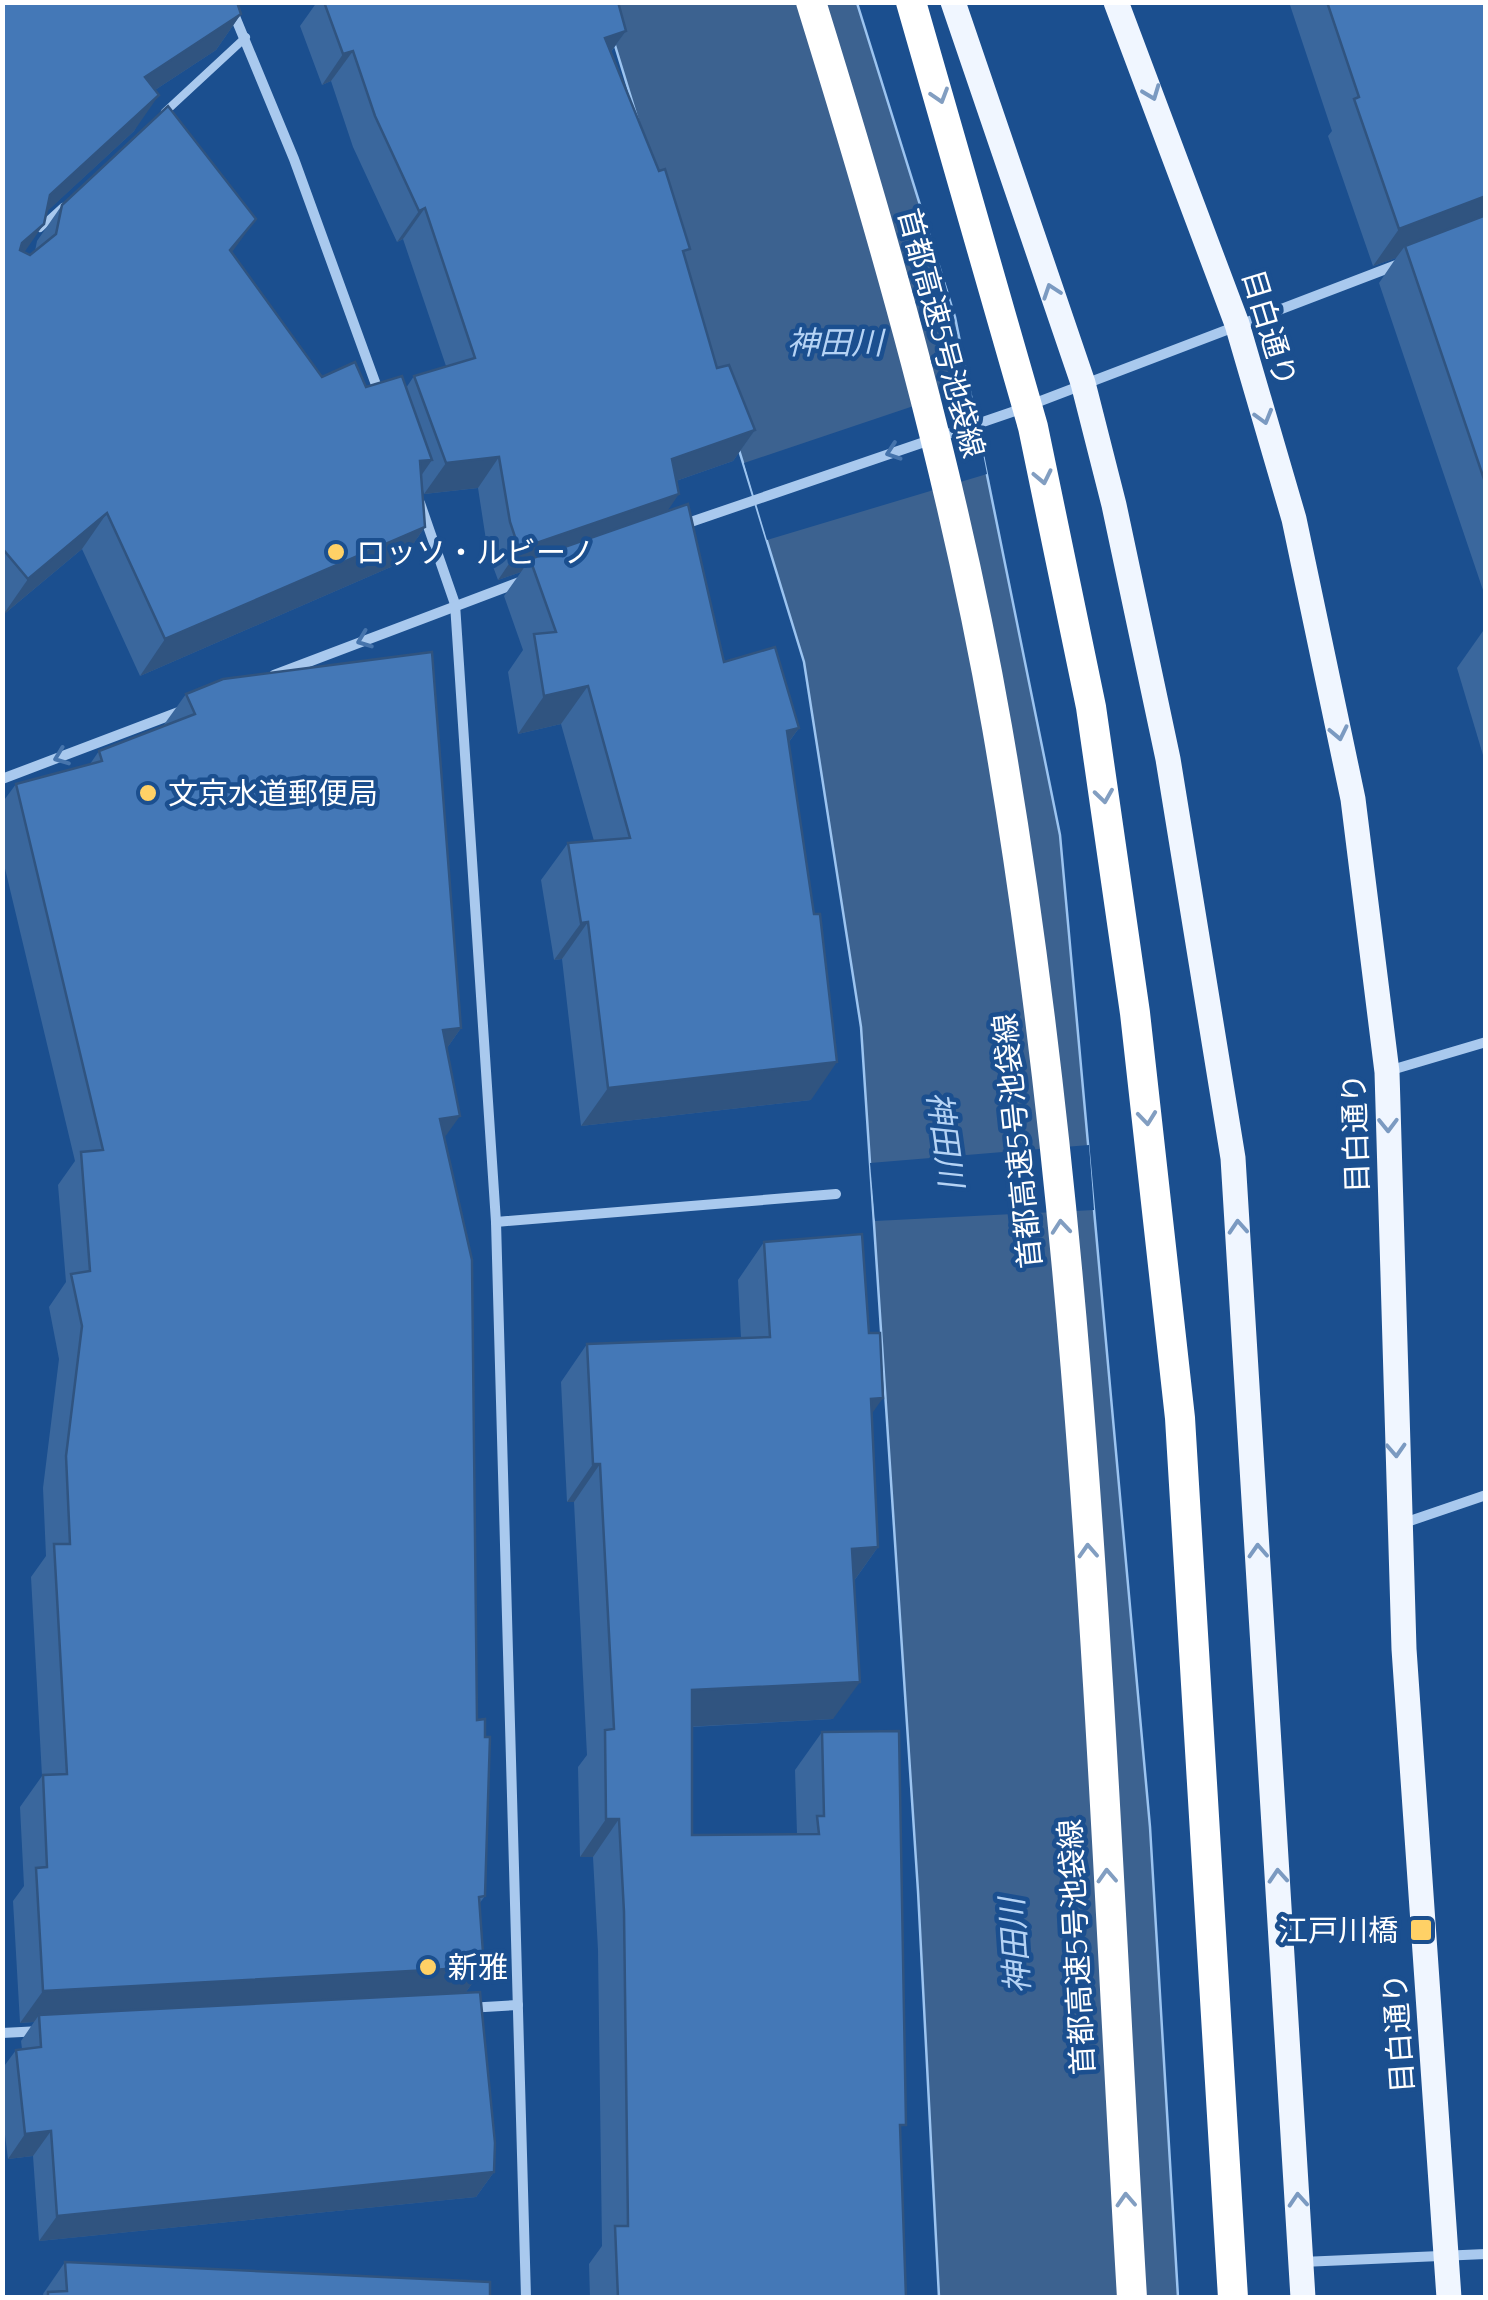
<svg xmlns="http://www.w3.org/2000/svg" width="1488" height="2300" viewBox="0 0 1488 2300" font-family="Quicksand,'Noto Sans JP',sans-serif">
<rect width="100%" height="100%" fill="#1b4f8f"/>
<polygon fill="#3c6290" stroke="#9cc4f0" stroke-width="2.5" points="602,3 857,3 955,317 1060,835 1150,1827 1178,2297 939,2297 918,1891 861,1027 804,662"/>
<g fill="#1b4f8f">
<polygon points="970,387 987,474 767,540 744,463"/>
<polygon points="1089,1145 1094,1210 875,1221 870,1163"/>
</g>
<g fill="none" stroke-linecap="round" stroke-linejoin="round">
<g stroke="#a9c9ee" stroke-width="8">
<polyline points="165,112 246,37"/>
<polyline points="40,228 63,207"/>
</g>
<g stroke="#a9c9ee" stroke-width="10">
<polyline points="229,2 294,159 379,393"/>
<polyline points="420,503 455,604 496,1222 526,2298"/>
<polyline points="682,525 1012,412 1399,264"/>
<polyline points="274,675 525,580"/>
<polyline points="2,779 184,710"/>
<polyline points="1388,1071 1486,1042"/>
<polyline points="496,1222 836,1194"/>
<polyline points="1401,1524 1486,1495"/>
<polyline points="468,2008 518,2005"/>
<polyline points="2,2033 41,2031"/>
<polyline points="1302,2262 1486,2254"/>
</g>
<g stroke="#f0f6ff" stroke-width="25">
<polyline points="953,2 1083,383 1114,505 1168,759 1233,1158 1303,2298"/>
<polyline points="1116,2 1237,324 1294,519 1353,799 1387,1072 1404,1649 1449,2298"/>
</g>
<g stroke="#fff" stroke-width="30">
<path d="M811,2C885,240 954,481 997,727C1087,1245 1101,1774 1132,2298"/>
<polyline points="911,2 1033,427 1091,707 1135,1013 1180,1418 1233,2298"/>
</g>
</g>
<g fill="#3a679d">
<polygon points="2,2 241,14 216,50 155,90 134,131 47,211 24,252 30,255 35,251 37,241 62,205 232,253 322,377 366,387 406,388 414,376 446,366 403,239 397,242 353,147 331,81 322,85 300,26 317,2 618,2 626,31 611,52 684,257 717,368 755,430 733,461 676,481 667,512 724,662 799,728 789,742 811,1100 581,1126 562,959 554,960 541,880 568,843 594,841 561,724 518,734 508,672 523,650 504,596 521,572 498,580 488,553 478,488 424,494 422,486 425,527 400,563 140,676 82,549 3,615"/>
<polygon points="1289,2 1486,2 1486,599 1379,283 1396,258 1373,266 1328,136 1332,131"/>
<polygon points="1486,630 1486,765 1457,668 1483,631"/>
<polygon points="186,694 461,1028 447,1048 444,1138 477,1720 485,1896 479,1904 484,1967 466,1992 494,2172 476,2197 39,2241 33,2156 8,2159 2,2111 2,2069 16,2050 22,2049 21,2041 34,2022 20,2023 13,1901 24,1886 20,1807 42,1776 31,1577 46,1556 43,1488 59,1359 49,1307 66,1282 58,1185 75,1161 2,856 2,803 16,784 90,764 99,751 163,726"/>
<polygon points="764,1242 872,1414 878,1547 854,1581 833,1719 692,1727 692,1835 797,1834 795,1770 822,1732 900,2134 906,2298 590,2298 589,2264 602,2246 598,1950 593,1857 580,1857 578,1767 587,1755 574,1502 567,1502 561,1382 587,1344 741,1338 738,1280"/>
<polygon points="65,2262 490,2298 44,2298 43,2294"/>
</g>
<g fill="#305480">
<polygon points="241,14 216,50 120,113 145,77"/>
<polygon points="626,31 604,61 605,38"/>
<polygon points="353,51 331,81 322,85 343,54"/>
<polygon points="159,95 134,131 25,232 50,195"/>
<polygon points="1486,196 1486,221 1405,246 1396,258 1373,266 1399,229"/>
<polygon points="425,208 403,239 397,242 419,211"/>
<polygon points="256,219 230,255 230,250"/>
<polygon points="44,224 19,260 22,243"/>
<polygon points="755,430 733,461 650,490 672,459"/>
<polygon points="499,457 478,488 424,494 446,463"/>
<polygon points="432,460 407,496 420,461"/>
<polygon points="679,494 658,525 530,559 521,572 498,580 519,549"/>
<polygon points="107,513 82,549 3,615 28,579"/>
<polygon points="425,527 400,563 140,676 165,639"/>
<polygon points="588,686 561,724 518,734 544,696"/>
<polygon points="799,728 772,765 787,731"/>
<polygon points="588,922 562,959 554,960 581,923"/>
<polygon points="461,1028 438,1061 443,1030"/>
<polygon points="837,1062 811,1100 581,1126 608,1088"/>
<polygon points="460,1116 437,1148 440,1119"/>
<polygon points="883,1398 856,1436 871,1399"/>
<polygon points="593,1464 600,1464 574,1502 567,1502"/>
<polygon points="878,1547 851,1585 852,1549"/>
<polygon points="860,1682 833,1719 665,1728 692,1690"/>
<polygon points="606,1819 619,1819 593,1857 580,1857"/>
<polygon points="484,1967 461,1999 39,2015 34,2022 20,2023 43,1991"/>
<polygon points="51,2131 33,2156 8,2159 25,2134"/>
<polygon points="494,2172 476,2197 39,2241 57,2216"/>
</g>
<g fill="#4478b7" stroke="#305480" stroke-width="2.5">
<polygon points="2,2 237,2 241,14 145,77 159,95 50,195 44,224 22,243 20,250 30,255 56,234 62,205 168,106 256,219 230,250 322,377 355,362 366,387 402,376 432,460 420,461 425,527 165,639 107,513 28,579 2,548"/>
<polygon points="324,2 618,2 626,31 605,38 659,171 665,169 690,249 683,251 717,368 729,365 755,430 672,459 679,494 519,549 510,522 499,457 446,463 414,376 475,358 425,208 419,211 375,116 353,51 343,54"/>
<polygon points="1327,2 1486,2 1486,196 1399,229 1354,99 1359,97"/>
<polygon points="1486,215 1486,485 1405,246"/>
<polygon points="688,504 724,662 775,647 799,728 787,731 814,914 820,914 837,1062 608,1088 588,922 581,923 568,843 630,838 588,686 544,696 534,634 556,632 530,559"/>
<polygon points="432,652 461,1028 443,1030 460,1116 440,1119 472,1260 477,1720 485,1719 485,1737 490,1737 485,1896 479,1897 484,1967 43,1991 36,1868 47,1867 43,1775 67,1774 54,1544 70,1544 66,1456 82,1326 71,1274 90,1271 81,1152 103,1150 16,784 102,761 99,751 195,714 186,694 223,679"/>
<polygon points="862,1234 869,1333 880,1333 883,1398 871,1399 878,1547 852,1549 860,1682 692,1690 692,1835 819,1834 817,1816 824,1816 822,1732 899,1731 906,2125 900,2125 906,2298 618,2298 615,2226 628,2226 624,1912 619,1819 606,1819 605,1730 614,1729 600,1464 593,1464 587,1344 770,1337 764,1242"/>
<polygon points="480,1992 495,2143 494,2172 57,2216 51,2131 25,2134 16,2050 41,2047 39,2015"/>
<polygon points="65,2262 490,2282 490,2298 48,2298 48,2292 67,2291"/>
</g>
<defs><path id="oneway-chevron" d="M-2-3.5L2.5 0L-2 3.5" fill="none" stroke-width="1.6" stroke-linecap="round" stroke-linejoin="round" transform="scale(2.5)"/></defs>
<g stroke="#7b9ac1">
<use href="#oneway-chevron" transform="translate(1152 93) rotate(69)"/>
<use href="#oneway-chevron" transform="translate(1051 291) rotate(-109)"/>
<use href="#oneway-chevron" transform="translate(1264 417) rotate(74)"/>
<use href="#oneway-chevron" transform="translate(1339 733) rotate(78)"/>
<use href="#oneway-chevron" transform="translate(1388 1125) rotate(89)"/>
<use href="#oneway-chevron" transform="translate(1238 1227) rotate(-94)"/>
<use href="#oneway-chevron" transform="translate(1396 1450) rotate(87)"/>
<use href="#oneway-chevron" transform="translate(1258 1551) rotate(-93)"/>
<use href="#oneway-chevron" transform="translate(1278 1876) rotate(-94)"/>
<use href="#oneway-chevron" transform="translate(1298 2200) rotate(-94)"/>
</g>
<g stroke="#829ec1">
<use href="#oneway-chevron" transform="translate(940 96) rotate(73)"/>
<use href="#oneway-chevron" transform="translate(1043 477) rotate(78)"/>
<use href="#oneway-chevron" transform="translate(1104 796) rotate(82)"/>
<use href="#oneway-chevron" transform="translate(1147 1118) rotate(84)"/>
<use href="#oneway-chevron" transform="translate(1061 1227) rotate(-95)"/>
<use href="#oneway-chevron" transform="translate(1088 1551) rotate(-93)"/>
<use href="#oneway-chevron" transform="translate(1107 1876) rotate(-93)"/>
<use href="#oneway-chevron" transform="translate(1126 2200) rotate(-93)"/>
</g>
<g stroke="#4674ac">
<use href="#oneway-chevron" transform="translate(893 452) rotate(161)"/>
<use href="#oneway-chevron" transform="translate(364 640) rotate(159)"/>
<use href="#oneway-chevron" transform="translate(61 757) rotate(159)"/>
</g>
<g fill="#ffd166" stroke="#1b4f8f" stroke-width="4">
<circle cx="336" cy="552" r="10"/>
<circle cx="148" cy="793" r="10"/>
<rect x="1409" y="1918" width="24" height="24" rx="5"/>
<circle cx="428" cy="1967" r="10"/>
</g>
<g text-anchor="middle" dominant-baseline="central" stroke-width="9" stroke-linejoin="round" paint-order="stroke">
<g font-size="30" fill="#fff" stroke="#1b4f8f">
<text transform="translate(1270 328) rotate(73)">目白通り</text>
<text transform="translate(942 333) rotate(75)">首都高速5号池袋線</text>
<text transform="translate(1355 1133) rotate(-92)">目白通り</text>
<text transform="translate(1017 1141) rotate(-96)">首都高速5号池袋線</text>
<text transform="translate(1076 1947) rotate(-93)">首都高速5号池袋線</text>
<text transform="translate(1398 2033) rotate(-94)">目白通り</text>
</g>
<g font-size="30" fill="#fff" stroke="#1b4f8f" text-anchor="start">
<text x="356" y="552">ロッソ・ルビーノ</text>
<text x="168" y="793">文京水道郵便局</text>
<text x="1398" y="1930" text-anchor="end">江戸川橋</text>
<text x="448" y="1967">新雅</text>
</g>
<g font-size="32" font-style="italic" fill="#b5d3f5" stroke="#1b4f8f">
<text x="835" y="342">神田川</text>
<text transform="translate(946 1139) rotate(82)">神田川</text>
<text transform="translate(1014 1946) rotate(-94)">神田川</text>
</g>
</g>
<rect width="1488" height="2300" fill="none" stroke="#ffffff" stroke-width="10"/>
</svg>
